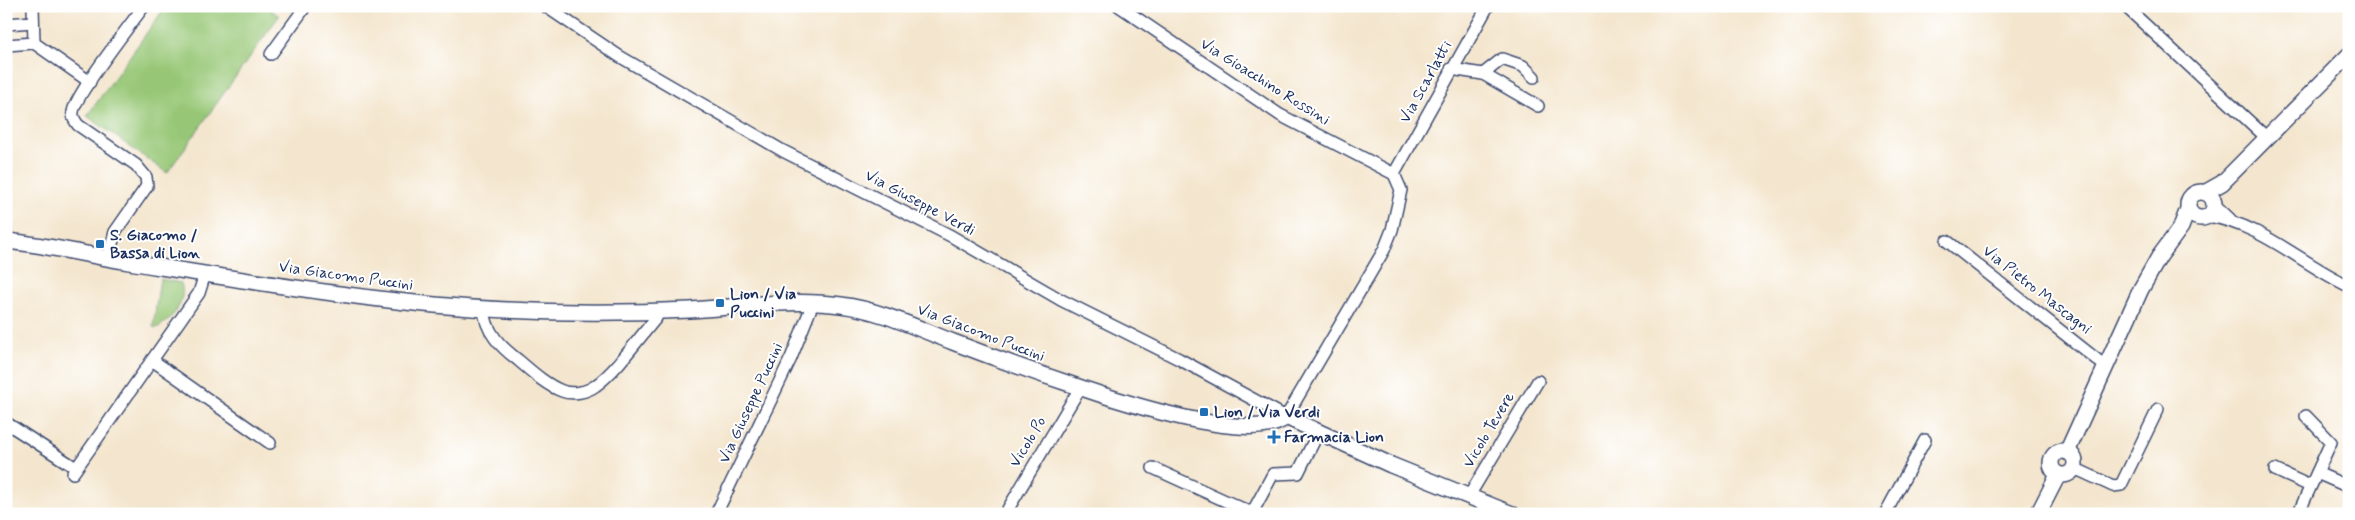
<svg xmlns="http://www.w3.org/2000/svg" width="2355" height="520" viewBox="0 0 2355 520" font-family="Mynerve,sans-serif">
<rect width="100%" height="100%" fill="#fff"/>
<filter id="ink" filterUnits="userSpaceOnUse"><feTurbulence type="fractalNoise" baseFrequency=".02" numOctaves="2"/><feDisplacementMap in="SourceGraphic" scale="10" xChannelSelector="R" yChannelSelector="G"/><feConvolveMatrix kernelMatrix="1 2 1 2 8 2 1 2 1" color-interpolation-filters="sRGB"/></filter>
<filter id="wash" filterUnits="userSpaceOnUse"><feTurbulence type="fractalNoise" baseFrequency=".0096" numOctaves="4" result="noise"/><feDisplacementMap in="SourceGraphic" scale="20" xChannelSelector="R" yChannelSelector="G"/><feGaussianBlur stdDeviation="1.12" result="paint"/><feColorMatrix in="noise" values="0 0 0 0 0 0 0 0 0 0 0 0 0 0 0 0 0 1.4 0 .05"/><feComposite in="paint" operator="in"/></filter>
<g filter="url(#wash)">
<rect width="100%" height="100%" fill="#f4e6ce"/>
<g fill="#97c776" stroke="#597b6a">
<polygon points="166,6 266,6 279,16 167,173 87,116"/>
<path d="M160,279L181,283C187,301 173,320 156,328L153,327Z"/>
</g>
</g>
<g filter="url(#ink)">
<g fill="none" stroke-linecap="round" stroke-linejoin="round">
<defs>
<g id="street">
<polyline points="33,6 34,43"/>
<polyline points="545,6 619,56 783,151 951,236 1061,300 1179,359 1286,417 1384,250 1392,230 1401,190 1394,174 1280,115 1119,6"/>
<polyline points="2125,6 2267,138"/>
<polyline points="6,24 33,22"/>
<polyline points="6,45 34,43 90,82"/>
<polyline points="271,54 303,10 298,6"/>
<polyline points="1451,69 1483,74 1538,106"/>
<polyline points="1483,74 1502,59 1523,66 1534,77"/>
<polyline points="1394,174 1488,6"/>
<polyline points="2215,205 2230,219"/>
<path d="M2208,216C2261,224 2302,264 2349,286"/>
<polyline points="1947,241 2105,366"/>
<path d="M108,259L115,232L147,186L146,177L136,165L78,125C75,121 72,117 73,112C75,95 131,24 144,6"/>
<path d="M484,308C485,332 501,347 518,360C531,371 546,385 562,391C572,395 587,392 595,386C616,371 639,338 656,318L658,311"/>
<polyline points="152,360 270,443"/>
<polyline points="8,424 76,468"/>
<polyline points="1153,468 1252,513 1273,474 1298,473 1318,433"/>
<polyline points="2074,468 2113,486 2121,485 2158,409"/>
<polyline points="2275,470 2310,486"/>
<polyline points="73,473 199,293 205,274"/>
<polyline points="2317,473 2349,487"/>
<polyline points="1469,496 1538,381"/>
<polyline points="716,514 791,358 813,303"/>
<polyline points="1005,514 1080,388"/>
<polyline points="1885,514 1925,440"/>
<polyline points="2298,514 2331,442 2306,416"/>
</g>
<g id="secondary">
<circle cx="2201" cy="205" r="13"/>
<polyline points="2206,192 2222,183 2349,55"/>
<path d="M6,241C47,245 88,255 129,262C230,278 332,295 435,305C520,313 605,314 690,310C740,307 792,298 841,305C880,310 917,328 953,342C992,357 1031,371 1070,384C1110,398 1254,447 1286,417L1391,465L1512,514"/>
<circle cx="2063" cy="463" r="12"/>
<polyline points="2067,452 2141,289 2159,257 2181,227 2188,209"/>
<polyline points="2038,514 2058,475"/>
</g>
</defs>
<use href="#street" stroke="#3c4a6f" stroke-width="14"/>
<use href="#secondary" stroke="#3c4a6f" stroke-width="18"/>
<use href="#street" stroke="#fff" stroke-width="11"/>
<use href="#secondary" stroke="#fff" stroke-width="15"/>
</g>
</g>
<g fill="#1f6fb2" stroke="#fff" stroke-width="2">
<rect x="95" y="239" width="10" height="10" rx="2.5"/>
<rect x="715" y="298" width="10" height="10" rx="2.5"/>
<rect x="1199" y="407" width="10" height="10" rx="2.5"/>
<path d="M1271.5 429.5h5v5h5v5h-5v5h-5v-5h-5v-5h5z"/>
</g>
<g text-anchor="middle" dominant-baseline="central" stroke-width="4" stroke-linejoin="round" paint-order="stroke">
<g font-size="16" fill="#1b2f5e" stroke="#fff">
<text transform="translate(1265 82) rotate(32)">Via Gioacchino Rossini</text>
<text transform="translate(1426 82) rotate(-61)">Via Scarlatti</text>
<text transform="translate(920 203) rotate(28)">Via Giuseppe Verdi</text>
<text transform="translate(346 276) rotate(8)">Via Giacomo Puccini</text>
<text transform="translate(2037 290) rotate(38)">Via Pietro Mascagni</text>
<text transform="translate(981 333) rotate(21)">Via Giacomo Puccini</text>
<text transform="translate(751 403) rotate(-65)">Via Giuseppe Puccini</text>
<text transform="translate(1489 430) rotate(-59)">Vicolo Tevere</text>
<text transform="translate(1028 442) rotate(-59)">Vicolo Po</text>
</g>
<g font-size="16" font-weight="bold" fill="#1b2f5e" stroke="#fff" text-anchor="start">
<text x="110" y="235">S. Giacomo /<tspan x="110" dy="18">Bassa di Lion</tspan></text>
<text x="730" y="294">Lion / Via<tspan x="730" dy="18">Puccini</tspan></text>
<text x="1214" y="412">Lion / Via Verdi</text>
<text x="1284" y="437">Farmacia Lion</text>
</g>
</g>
<rect width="2355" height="520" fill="none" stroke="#fff" stroke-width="25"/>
</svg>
